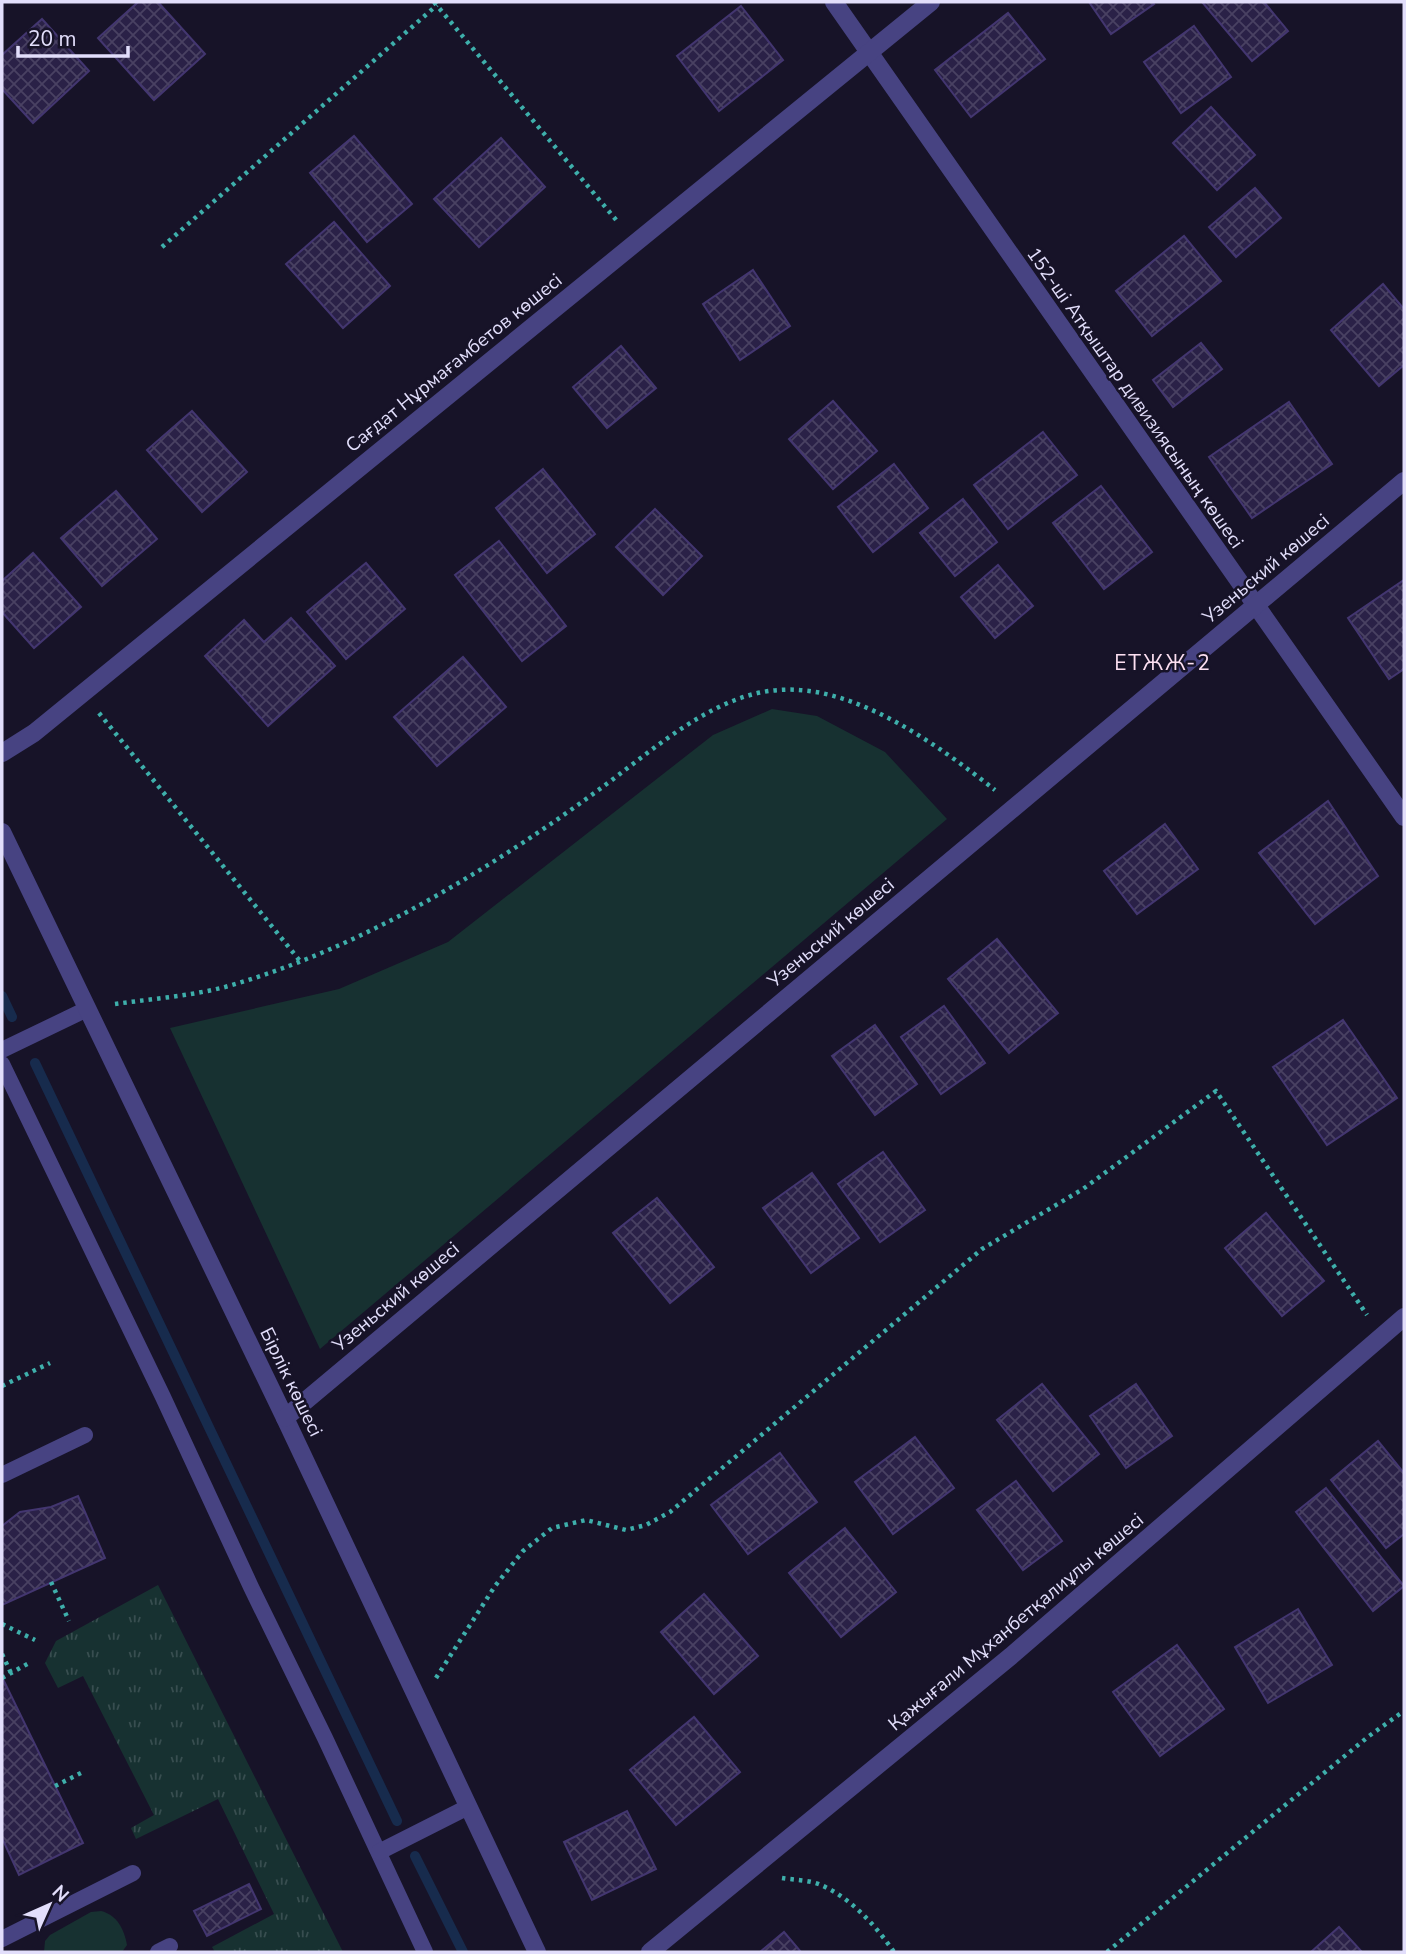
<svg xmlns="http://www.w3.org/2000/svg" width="1406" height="1954" viewBox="0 0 1406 1954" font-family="'Nunito Sans',sans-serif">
<defs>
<pattern id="park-tufts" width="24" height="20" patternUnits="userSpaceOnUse" patternTransform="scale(1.75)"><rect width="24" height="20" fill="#173131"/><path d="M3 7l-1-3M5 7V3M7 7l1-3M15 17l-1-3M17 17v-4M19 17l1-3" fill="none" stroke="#384e50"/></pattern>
<pattern id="building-cross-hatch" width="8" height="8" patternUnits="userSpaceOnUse" patternTransform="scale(1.75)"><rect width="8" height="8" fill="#2a2147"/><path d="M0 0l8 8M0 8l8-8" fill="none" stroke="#494162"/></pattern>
</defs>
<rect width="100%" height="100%" fill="#171328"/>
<g fill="#173131">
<polygon points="772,709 817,716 885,752 947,819 320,1349 170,1028 339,989 448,942 713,735"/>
<path d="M101,1911C117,1915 124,1929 127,1945L122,1952H44L45,1941L50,1935L91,1912Z"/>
</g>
<polygon fill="url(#park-tufts)" points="158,1585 343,1952 215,1952 212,1947 274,1914 218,1799 136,1839 131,1828 154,1815 83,1676 58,1688 45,1663 56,1641"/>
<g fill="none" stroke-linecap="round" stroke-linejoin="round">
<g stroke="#172b4d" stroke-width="10">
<polyline points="2,996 12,1017"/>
<polyline points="35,1063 397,1821"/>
<polyline points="415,1856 463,1952"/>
</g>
</g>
<g fill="url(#building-cross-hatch)" stroke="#433670" stroke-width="2">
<polygon points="138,2 158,2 205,54 154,100 98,38"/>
<polygon points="1089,2 1152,2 1154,4 1111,34"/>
<polygon points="1202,2 1264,2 1288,31 1252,61"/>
<polygon points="741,6 783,60 719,111 677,56"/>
<polygon points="1008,13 1045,59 971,117 935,70"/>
<polygon points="42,19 89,71 33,123 2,89 2,55"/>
<polygon points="1194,26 1231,77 1181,113 1144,62"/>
<polygon points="1211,107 1255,155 1217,190 1173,143"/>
<polygon points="354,136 412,204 367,242 310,173"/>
<polygon points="501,138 545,187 479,247 434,199"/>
<polygon points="1255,188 1281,218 1236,257 1209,227"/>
<polygon points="334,222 390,286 343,328 286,264"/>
<polygon points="1184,236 1221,281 1152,336 1116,291"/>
<polygon points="753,270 790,326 740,360 703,304"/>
<polygon points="1383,284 1404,309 1404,365 1379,386 1331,330"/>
<polygon points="1201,343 1222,369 1173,407 1153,380"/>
<polygon points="621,346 656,388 607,428 573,387"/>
<polygon points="833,401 877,451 833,489 789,439"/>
<polygon points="1289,402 1332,464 1252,518 1209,457"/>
<polygon points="192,411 247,472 202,512 147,450"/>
<polygon points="1043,432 1077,475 1008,529 974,485"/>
<polygon points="894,464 928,508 873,552 838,507"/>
<polygon points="543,469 595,534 547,573 496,508"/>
<polygon points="1101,486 1152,552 1104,589 1053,523"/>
<polygon points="116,491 157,539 102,586 61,538"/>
<polygon points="963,499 997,542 955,576 920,533"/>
<polygon points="655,509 702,556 663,595 616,547"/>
<polygon points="499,541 566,626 522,661 455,575"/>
<polygon points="33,553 81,607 34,648 2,612 2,581"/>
<polygon points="366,563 405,609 346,659 307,612"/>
<polygon points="998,565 1033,606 995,638 961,597"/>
<polygon points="1404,580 1404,669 1389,679 1348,618"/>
<polygon points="291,618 335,666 268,726 205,656 244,620 264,642"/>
<polygon points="463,657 506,707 437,766 394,717"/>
<polygon points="1328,801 1378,876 1315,924 1259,853"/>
<polygon points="1165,824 1198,869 1137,914 1104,871"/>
<polygon points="997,939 1058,1013 1009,1053 948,979"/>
<polygon points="944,1006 985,1063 941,1094 901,1037"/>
<polygon points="1343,1020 1397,1098 1327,1145 1273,1067"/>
<polygon points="875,1025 917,1084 875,1115 832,1056"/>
<polygon points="883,1152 925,1210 880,1242 838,1184"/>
<polygon points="812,1173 859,1238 811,1273 763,1208"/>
<polygon points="657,1198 714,1267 670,1303 613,1233"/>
<polygon points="1266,1213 1324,1281 1282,1316 1225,1248"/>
<polygon points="1042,1384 1099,1454 1053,1491 997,1420"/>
<polygon points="1136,1384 1172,1436 1126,1468 1090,1416"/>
<polygon points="915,1437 954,1488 893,1534 855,1482"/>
<polygon points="1378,1441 1404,1473 1404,1534 1386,1548 1331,1480"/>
<polygon points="780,1453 817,1502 748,1554 711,1505"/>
<polygon points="1016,1481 1062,1541 1023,1570 977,1510"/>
<polygon points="1326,1488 1404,1586 1373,1611 1296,1512"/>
<polygon points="78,1496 105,1558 2,1605 2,1526 20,1512 51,1507"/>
<polygon points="845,1528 896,1592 841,1637 789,1573"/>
<polygon points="704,1594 758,1656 714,1694 661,1632"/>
<polygon points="1298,1609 1332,1665 1268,1703 1235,1647"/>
<polygon points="1177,1645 1224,1709 1160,1756 1113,1692"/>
<polygon points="2,1677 83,1843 19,1875 2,1838"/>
<polygon points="694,1717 740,1772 676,1825 630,1770"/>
<polygon points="627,1811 656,1869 592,1900 564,1842"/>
<polygon points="249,1884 261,1909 207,1936 194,1911"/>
<polygon points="1339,1927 1362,1952 1311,1952"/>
<polygon points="784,1932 801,1952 760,1952"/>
</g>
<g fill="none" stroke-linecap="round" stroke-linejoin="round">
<g stroke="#3eafab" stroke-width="4.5" stroke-dasharray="3.5 5" stroke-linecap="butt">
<polyline points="434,2 617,221"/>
<polyline points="162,247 437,5"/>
<polyline points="99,713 300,961"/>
<path d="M115,1004C151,999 190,996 225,987C310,963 390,924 465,879C510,852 555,822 597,791C650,753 712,694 779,690C855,684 939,746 995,790"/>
<polyline points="2,1386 50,1363"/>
<polyline points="51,1582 69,1621"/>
<polyline points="2,1624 35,1640"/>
<polyline points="2,1654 11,1673"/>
<polyline points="2,1678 29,1663"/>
<polyline points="436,1678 495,1586 523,1551 552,1528 586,1520 626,1530 646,1525 670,1512 982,1249 1083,1189 1216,1091 1367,1315"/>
<polyline points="55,1786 83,1772"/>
<path d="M782,1878C794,1880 810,1880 821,1885C851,1898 876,1926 894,1952"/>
<polyline points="1107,1952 1369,1736 1404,1711"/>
</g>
<g stroke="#474382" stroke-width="16">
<polyline points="2,1050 87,1009"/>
<polyline points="2,1064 163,1397 251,1587 325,1738 425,1952"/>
<polyline points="2,1475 85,1435"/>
<polyline points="379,1852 468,1807"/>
<polyline points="2,1939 133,1873"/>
<polyline points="158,1952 170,1946"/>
</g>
<g stroke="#474382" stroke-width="18">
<polyline points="834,2 1404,817"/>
<polyline points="2,753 34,733 931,2"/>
<polyline points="2,832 285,1418 537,1952"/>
<polyline points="285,1418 1404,481"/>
<polyline points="650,1952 1011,1656 1404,1317"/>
</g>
</g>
<g text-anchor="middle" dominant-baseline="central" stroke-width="5" stroke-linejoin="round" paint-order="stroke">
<g font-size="19" fill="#e2defb" stroke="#171328">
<text transform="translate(454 363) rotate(-39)">Сағдат Нұрмағамбетов көшесі</text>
<text transform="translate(1135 398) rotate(55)">152-ші Атқыштар дивизиясының көшесі</text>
<text transform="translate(1266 569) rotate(-40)">Узеньский көшесі</text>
<text transform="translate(831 933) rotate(-40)">Узеньский көшесі</text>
<text transform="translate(396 1297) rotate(-40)">Узеньский көшесі</text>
<text transform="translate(291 1382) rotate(64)">Бірлік көшесі</text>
<text transform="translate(1016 1622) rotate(-40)">Қажығали Мұханбетқалиұлы көшесі</text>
</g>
<g font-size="21" letter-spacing="2" fill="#fcdff1" stroke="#171328">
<text x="1163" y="663">ЕТЖЖ-2</text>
</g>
</g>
<rect width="1406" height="1954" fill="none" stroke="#e2defb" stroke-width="7"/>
<g transform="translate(49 1905) rotate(45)" stroke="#171328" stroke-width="5" paint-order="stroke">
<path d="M0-5L12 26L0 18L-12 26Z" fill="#e2defb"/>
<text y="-10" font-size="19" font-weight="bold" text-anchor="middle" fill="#e2defb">N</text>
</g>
<path d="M18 46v10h110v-10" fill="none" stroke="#e2defb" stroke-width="3.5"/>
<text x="28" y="46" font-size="21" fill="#e2defb" stroke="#171328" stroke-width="5" paint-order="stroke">20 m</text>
</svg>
